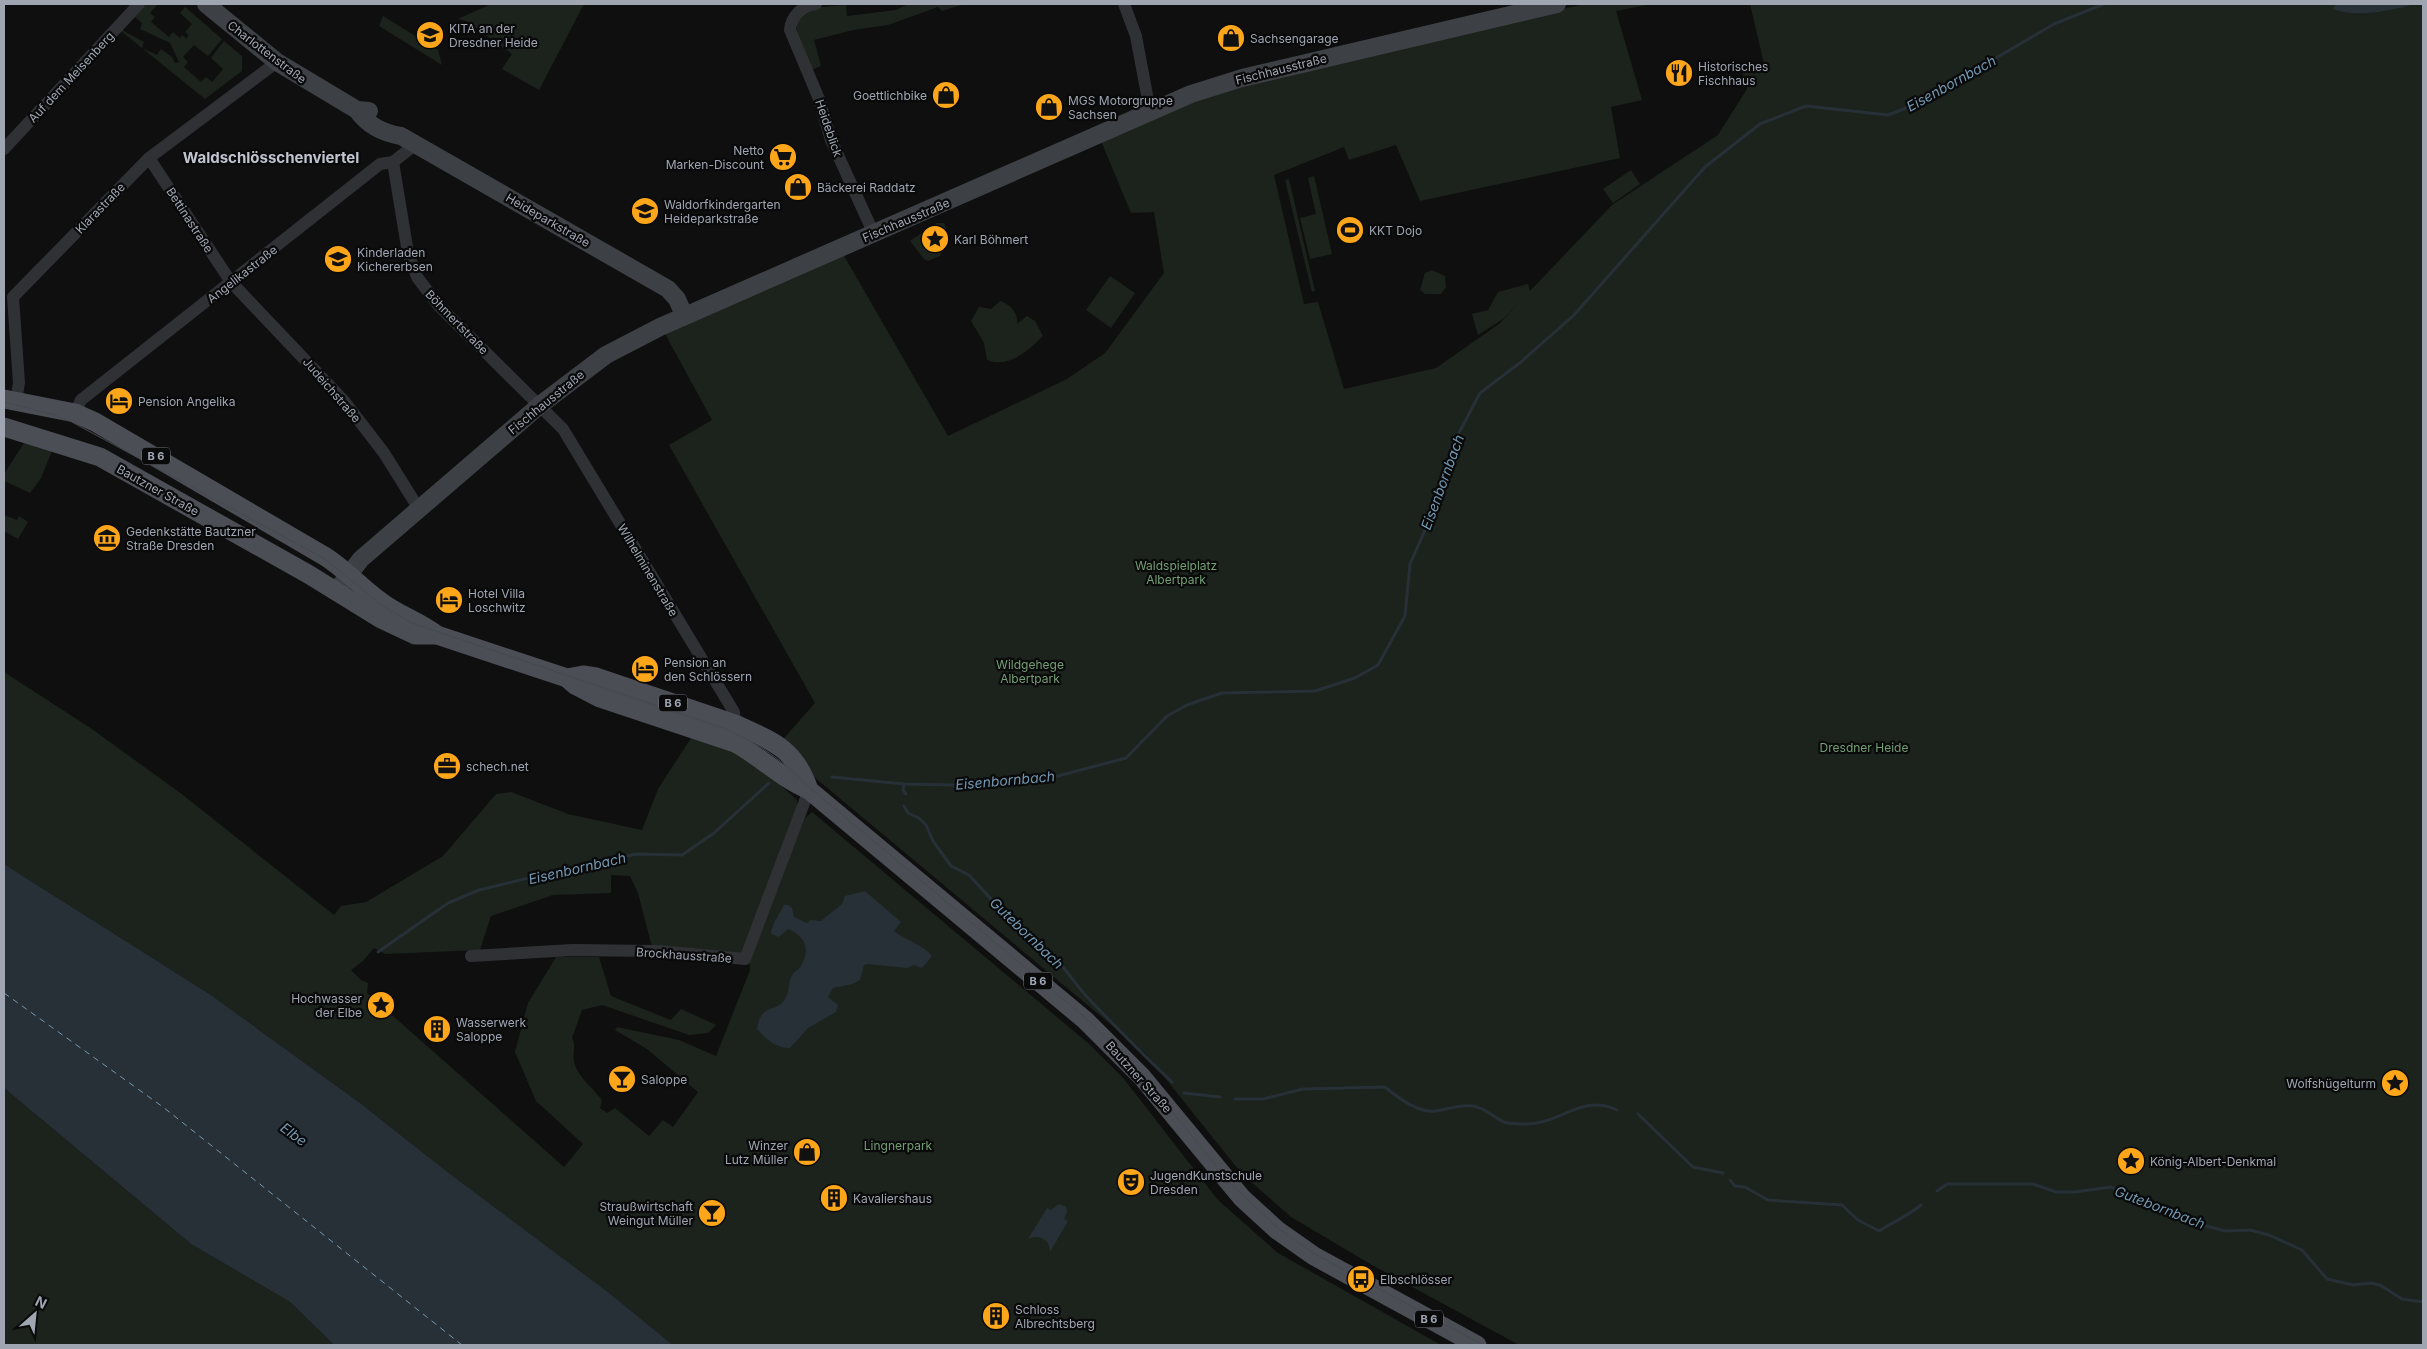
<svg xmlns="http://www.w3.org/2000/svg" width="2427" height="1349" viewBox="0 0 2427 1349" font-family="Inter,sans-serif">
<rect width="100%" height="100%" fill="#0f0f10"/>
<g fill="#1b231c">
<polygon points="146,4 158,4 150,13 155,17 151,22 169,37 173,32 180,38 182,35 187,39 188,34 185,32 192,24 180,13 185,7 222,39 208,56 194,45 183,57 188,62 184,67 201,82 206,77 212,82 223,69 211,58 224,41 242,56 242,71 205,99 121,31 122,30 144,42 142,48 157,55 161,49 172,57 175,63 179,62 170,43 140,29 142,23 134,16"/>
<polygon points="491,4 584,4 539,90 502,69 512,54 466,21 458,19"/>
<path d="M908,4H965L942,11L938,7L888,25L853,30L814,40L821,66L811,70C803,53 782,16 814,9C824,6 835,6 846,5L847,16L896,10Z"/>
<polygon points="1584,4 1652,4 1616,11 1642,100 1611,107 1620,158 1420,201 1396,145 1349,160 1344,147 1274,175 1304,304 1318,302 1344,389 1436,368 1499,324 1518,304 1503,319 1478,335 1472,314 1488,310 1498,292 1528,284 1530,291 1612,205 1718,135 1747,89 1742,71 1764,64 1750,4 2423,4 2423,1345 1519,1345 1372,1265 1291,1217 1242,1174 1145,1053 777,746 815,703 669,445 712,420 664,332 843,254 948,436 1067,379 1105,353 1164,273 1154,212 1131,213 1101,141 1218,91 1243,84"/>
<polygon points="383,16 438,50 442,65 379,26"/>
<polygon points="1631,170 1640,184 1613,203 1603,189"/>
<polygon points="1314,176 1332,254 1310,259 1300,218 1316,214 1308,178"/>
<polygon points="1289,179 1315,291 1312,292 1285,180"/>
<polygon points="937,223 944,223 948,236 940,256 928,261 924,259 910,241"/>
<polygon points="1432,270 1445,276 1446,287 1441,294 1425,294 1420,290 1425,273"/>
<polygon points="1110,276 1135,293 1111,328 1086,310"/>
<path d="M1000,301C1010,304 1019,313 1017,324L1027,316L1035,321L1043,336C1029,350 1008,369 987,360L984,343L971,321L979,307L991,309Z"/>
<polygon points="24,443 52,451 41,478 30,493 4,481 4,474"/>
<polygon points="4,515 17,520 19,516 28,522 18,539 4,531"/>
<path d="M4,672L92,729L183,795L334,915L341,906L366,902L443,856L496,794L511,792L568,814L642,830L658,789L693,735L729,747L765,771L797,800V812L743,954L652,947L638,893L630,876L611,875V893L553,895L491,916L480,950L385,954L374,948L363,961L351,970L361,980L368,983L367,993L564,1167L583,1144L536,1101L515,1052L528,1003L556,957H599L611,996L671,1020L681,1009L716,1025L708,1033L689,1035L602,1005L582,1010L572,1038C577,1046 571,1055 575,1065C580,1079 593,1088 602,1100L600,1108L607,1113L615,1108L649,1136L663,1120L673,1127L698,1092L647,1049L615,1030L617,1027L679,1040L716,1056L750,970L749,957L805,818L812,812L1088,1043L1124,1079L1218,1200L1278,1253L1441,1345H673L608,1292L445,1170L360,1103L211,995L4,864Z"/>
<polygon points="4,1088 191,1244 290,1302 334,1345 4,1345"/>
</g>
<g fill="#273036">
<path d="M2336,4H2414C2391,11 2355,18 2333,9Z"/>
<polygon points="4,864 211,995 360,1103 445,1170 608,1292 673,1345 334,1345 290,1302 191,1244 4,1088"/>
<path d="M865,891L901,922L894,931C905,940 924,945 932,956L922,968L914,965L907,968L868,964L864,965L860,980L853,984L833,988L828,997L838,1005L836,1012L808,1028L790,1048C776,1048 767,1040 757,1029C761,1001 777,1015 786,997C790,990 788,980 793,974C795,971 799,970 801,966C811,949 805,936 788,929L779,937L771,934C772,923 779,915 784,905H788L792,908L794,917L807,923L810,920L821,921L842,904L845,896Z"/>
<path d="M1059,1204L1066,1207L1067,1212L1064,1219L1068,1221L1050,1252C1050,1239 1039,1234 1028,1239L1047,1208L1051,1210Z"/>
</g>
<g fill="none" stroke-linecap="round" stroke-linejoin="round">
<g stroke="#273036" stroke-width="3">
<polyline points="832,777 904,784 954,785 1054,777 1126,758 1167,716 1187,705 1222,693 1315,691 1355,678 1378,665 1405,616 1410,564 1437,503 1452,446 1480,393 1521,362 1574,315 1705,167 1760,124 1806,106 1888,115 1919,103 2054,24 2104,4"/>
<polyline points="904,784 903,790 906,794"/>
<path d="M904,806L908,813L919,818L926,825L933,841L951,866L969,875L1002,911L1030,932L1035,943C1056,952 1072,981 1088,998C1115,1026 1143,1055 1172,1082"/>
<polyline points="378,952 448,903 479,890 595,862 637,854 682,855 714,833 769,783"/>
<polyline points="1184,1093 1220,1097"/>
<path d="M1235,1099H1263L1303,1089L1385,1087C1397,1097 1419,1114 1436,1111C1449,1109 1460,1104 1473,1106C1485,1108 1494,1117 1504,1122C1509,1124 1520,1124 1526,1124C1560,1124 1583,1093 1617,1110"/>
<polyline points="1638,1114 1693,1167 1723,1173"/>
<path d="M1730,1180L1735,1186L1745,1187L1768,1200L1842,1205L1858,1220L1879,1231C1893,1222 1908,1216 1921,1205"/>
<polyline points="1937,1191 1947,1184 2033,1184 2056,1192 2075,1192 2111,1187 2157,1209 2188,1216 2203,1225 2225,1231 2250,1230 2269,1235 2302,1250 2327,1279 2353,1285 2371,1283 2380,1285 2402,1299 2423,1302"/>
</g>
<polyline stroke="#7297b1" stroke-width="1" stroke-dasharray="6 5" stroke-linecap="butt" points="4,993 163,1107 462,1345"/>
<g stroke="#303135" stroke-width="12">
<path d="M816,4C802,5 791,17 790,30L819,99L831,140L874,234"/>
<polyline points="1124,4 1136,36 1150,111"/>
<polyline points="4,149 139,4"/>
<polyline points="149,158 231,282 344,401 384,453 419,509"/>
<polyline points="393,162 408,253 417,277 439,306 563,429 734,712 735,729"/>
<polyline points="16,401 19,383 13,297 149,158 277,62"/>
<polyline points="75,413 81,400 380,164 393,162 416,144"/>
<polyline points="471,956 572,950 658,951 745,959 809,790"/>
</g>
<g stroke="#3d4045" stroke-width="18">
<polyline points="206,4 277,62 357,110 369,111"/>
<path d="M357,110C368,126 383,133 401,136L668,289L677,299L684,315"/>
<polyline points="336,591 361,559 540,405 606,355 660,327 1191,94 1242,78 1557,4"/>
</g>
<g stroke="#4b4e55" stroke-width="19">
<path d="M4,399L75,413L95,422L326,557C346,570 361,587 380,601C398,615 419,621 437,635"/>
<path d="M4,427L100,457L308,574L381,619L415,635H437L567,678L575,685L600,698L735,743C761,757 782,779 809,790L1085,1020L1142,1077L1242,1198L1277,1230L1314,1256L1477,1345"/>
<path d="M567,678L583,675L596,677L735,724C772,741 795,748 809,790"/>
</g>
<path stroke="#46494f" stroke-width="1" d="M4,402L55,415L70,421L325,559L381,605L412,623L723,728C758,743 784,761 810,788L1087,1019L1143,1076L1233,1186L1279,1229L1315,1254L1483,1345"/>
</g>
<defs>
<symbol id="school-disc" viewBox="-11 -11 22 22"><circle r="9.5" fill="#fea619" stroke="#0a0a0b"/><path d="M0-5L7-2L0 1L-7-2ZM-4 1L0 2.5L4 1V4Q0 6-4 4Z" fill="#111"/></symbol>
<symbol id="shop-disc" viewBox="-11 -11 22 22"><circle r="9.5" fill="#fea619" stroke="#0a0a0b"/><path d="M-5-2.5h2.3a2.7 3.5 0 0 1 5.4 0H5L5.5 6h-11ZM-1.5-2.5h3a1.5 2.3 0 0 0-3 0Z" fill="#111"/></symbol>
<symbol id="restaurant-disc" viewBox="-11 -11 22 22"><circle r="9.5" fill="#fea619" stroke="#0a0a0b"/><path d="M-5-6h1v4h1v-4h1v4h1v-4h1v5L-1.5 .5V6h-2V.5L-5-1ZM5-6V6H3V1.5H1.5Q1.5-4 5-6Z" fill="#111"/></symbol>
<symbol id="supermarket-disc" viewBox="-11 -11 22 22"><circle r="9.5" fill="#fea619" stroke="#0a0a0b"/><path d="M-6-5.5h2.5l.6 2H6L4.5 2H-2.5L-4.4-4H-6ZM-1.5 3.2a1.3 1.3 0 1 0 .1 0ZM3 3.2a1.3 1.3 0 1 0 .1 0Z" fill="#111"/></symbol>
<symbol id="stadium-disc" viewBox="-11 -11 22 22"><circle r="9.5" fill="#fea619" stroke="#0a0a0b"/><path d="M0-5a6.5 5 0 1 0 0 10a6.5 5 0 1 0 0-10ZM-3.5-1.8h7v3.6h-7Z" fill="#111"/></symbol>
<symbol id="sight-disc" viewBox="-11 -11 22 22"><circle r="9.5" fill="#fea619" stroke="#0a0a0b"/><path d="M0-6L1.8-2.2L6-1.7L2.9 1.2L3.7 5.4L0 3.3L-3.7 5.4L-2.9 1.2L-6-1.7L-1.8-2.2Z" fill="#111"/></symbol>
<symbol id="hotel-disc" viewBox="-11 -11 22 22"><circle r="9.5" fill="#fea619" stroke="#0a0a0b"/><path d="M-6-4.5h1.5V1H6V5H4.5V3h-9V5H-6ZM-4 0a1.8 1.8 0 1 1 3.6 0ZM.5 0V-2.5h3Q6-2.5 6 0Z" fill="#111"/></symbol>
<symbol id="museum-disc" viewBox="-11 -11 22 22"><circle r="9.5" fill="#fea619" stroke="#0a0a0b"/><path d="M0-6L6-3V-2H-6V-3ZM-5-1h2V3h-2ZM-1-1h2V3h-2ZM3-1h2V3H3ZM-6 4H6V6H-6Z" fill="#111"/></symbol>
<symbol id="office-disc" viewBox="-11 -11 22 22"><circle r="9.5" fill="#fea619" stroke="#0a0a0b"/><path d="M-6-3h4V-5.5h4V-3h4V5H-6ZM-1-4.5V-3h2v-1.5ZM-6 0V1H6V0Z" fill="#111"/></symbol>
<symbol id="building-disc" viewBox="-11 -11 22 22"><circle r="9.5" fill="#fea619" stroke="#0a0a0b"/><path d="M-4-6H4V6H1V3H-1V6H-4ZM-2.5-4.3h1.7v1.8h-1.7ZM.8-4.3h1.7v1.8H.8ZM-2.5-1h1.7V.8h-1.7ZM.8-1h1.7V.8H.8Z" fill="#111"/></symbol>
<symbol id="bar-disc" viewBox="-11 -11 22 22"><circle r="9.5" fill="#fea619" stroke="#0a0a0b"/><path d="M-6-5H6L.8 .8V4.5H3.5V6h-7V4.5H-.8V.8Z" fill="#111"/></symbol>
<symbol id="theatre-disc" viewBox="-11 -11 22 22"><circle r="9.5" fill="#fea619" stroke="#0a0a0b"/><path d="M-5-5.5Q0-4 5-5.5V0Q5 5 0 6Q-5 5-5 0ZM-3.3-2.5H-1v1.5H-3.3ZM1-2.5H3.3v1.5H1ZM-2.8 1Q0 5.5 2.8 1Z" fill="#111"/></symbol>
<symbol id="bus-disc" viewBox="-11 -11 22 22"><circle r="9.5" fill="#fea619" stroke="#0a0a0b"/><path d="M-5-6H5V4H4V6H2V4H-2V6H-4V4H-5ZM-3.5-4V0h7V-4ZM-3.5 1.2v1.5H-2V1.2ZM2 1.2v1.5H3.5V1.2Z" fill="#111"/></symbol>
</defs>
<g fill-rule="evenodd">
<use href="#school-disc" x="414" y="19" width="32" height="32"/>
<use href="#shop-disc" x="1215" y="22" width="32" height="32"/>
<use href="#restaurant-disc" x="1663" y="57" width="32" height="32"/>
<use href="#shop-disc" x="930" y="79" width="32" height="32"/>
<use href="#shop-disc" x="1033" y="91" width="32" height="32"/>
<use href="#supermarket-disc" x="767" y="141" width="32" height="32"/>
<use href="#shop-disc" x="782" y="171" width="32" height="32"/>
<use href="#school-disc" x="629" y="195" width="32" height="32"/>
<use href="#stadium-disc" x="1334" y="214" width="32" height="32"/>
<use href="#sight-disc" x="919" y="223" width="32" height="32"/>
<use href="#school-disc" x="322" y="243" width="32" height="32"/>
<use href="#hotel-disc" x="103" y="385" width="32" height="32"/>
<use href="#museum-disc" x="91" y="522" width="32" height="32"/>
<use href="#hotel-disc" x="433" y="584" width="32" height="32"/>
<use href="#hotel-disc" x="629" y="653" width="32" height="32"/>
<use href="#office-disc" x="431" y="750" width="32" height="32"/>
<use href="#sight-disc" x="365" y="989" width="32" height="32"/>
<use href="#building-disc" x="421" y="1013" width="32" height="32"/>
<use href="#bar-disc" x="606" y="1063" width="32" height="32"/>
<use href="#sight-disc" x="2379" y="1067" width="32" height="32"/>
<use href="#shop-disc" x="791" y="1136" width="32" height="32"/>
<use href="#sight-disc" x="2115" y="1145" width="32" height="32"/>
<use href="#theatre-disc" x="1115" y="1166" width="32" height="32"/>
<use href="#building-disc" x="818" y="1182" width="32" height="32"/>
<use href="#bar-disc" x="696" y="1197" width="32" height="32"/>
<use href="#bus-disc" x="1345" y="1263" width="32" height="32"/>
<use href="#building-disc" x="980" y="1300" width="32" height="32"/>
</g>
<g text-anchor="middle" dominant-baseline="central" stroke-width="4.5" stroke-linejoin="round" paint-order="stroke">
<g fill="#0a0a0b" stroke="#727780" stroke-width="1">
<rect x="142" y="447.5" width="28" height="17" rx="4"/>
<rect x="659" y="694.5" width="28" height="17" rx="4"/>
<rect x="1024" y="972.5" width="28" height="17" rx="4"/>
<rect x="1415" y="1310.5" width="28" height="17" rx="4"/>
</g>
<g font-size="11" font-weight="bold" fill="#9fa6b2">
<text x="156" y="456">B 6</text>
<text x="673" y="703">B 6</text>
<text x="1038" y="981">B 6</text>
<text x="1429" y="1319">B 6</text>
</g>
<g font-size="12" fill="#9fa6b2" stroke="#0a0a0b" text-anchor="start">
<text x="449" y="28">KITA an der<tspan x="449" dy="14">Dresdner Heide</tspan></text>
<text x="1250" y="38">Sachsengarage</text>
<text x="1698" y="66">Historisches<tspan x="1698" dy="14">Fischhaus</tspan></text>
<text x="927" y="95" text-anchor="end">Goettlichbike</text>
<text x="1068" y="100">MGS Motorgruppe<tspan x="1068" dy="14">Sachsen</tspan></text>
<text x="764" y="150" text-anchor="end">Netto<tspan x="764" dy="14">Marken-Discount</tspan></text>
<text x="817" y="187">Bäckerei Raddatz</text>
<text x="664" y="204">Waldorfkindergarten<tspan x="664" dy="14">Heideparkstraße</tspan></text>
<text x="1369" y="230">KKT Dojo</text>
<text x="954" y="239">Karl Böhmert</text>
<text x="357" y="252">Kinderladen<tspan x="357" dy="14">Kichererbsen</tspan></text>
<text x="138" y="401">Pension Angelika</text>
<text x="126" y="531">Gedenkstätte Bautzner<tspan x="126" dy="14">Straße Dresden</tspan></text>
<text x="468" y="593">Hotel Villa<tspan x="468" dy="14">Loschwitz</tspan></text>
<text x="664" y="662">Pension an<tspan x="664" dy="14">den Schlössern</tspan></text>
<text x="466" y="766">schech.net</text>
<text x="362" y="998" text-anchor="end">Hochwasser<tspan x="362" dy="14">der Elbe</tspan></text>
<text x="456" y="1022">Wasserwerk<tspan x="456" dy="14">Saloppe</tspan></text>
<text x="641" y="1079">Saloppe</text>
<text x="2376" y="1083" text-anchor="end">Wolfshügelturm</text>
<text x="788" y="1145" text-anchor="end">Winzer<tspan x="788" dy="14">Lutz Müller</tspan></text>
<text x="2150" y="1161">König-Albert-Denkmal</text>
<text x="1150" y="1175">JugendKunstschule<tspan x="1150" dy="14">Dresden</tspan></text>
<text x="853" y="1198">Kavaliershaus</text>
<text x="693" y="1206" text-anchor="end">Straußwirtschaft<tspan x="693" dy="14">Weingut Müller</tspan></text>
<text x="1380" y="1279">Elbschlösser</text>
<text x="1015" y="1309">Schloss<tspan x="1015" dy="14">Albrechtsberg</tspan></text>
</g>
<g font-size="12" fill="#9fa6b2" stroke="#0a0a0b">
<text transform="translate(267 52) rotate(37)">Charlottenstraße</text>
<text transform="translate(1281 69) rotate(-14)">Fischhausstraße</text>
<text transform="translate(71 77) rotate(-47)">Auf dem Meisenberg</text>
<text transform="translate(829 128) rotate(71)">Heideblick</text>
<text transform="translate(100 208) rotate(-46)">Klarastraße</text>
<text transform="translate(190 220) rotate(57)">Bettinastraße</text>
<text transform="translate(548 220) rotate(30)">Heideparkstraße</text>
<text transform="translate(906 220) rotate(-23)">Fischhausstraße</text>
<text transform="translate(242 274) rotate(-38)">Angelikastraße</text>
<text transform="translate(457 322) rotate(46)">Böhmertstraße</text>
<text transform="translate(332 390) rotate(49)">Judeichstraße</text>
<text transform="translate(546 402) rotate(-39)">Fischhausstraße</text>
<text transform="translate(158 490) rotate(29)">Bautzner Straße</text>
<text transform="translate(648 570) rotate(59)">Wilhelminenstraße</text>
<text transform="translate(684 955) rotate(4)">Brockhausstraße</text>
<text transform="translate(1139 1077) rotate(48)">Bautzner Straße</text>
</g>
<g font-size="12" fill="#749f74" stroke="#0a0a0b">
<text x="1176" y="565">Waldspielplatz<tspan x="1176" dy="14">Albertpark</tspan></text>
<text x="1030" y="664">Wildgehege<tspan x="1030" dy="14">Albertpark</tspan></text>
<text x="1864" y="747">Dresdner Heide</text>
<text x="898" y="1145">Lingnerpark</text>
</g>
<g font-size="14" font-style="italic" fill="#7297b1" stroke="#0a0a0b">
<text transform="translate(1951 83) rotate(-29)">Eisenbornbach</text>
<text transform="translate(1442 482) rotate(-70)">Eisenbornbach</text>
<text transform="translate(1005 780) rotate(-5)">Eisenbornbach</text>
<text transform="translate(577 868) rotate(-13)">Eisenbornbach</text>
<text transform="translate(1027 933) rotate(44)">Gutebornbach</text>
<text transform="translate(294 1134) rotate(36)">Elbe</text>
<text transform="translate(2160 1207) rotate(21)">Gutebornbach</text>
</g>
<g font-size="15" font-weight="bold" fill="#c0c4ce" stroke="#0a0a0b">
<text x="271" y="157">Waldschlösschenviertel</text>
</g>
</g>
<rect width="2427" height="1349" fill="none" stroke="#9fa6b2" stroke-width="10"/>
<g transform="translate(35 1314) rotate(27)" stroke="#0a0a0b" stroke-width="4" paint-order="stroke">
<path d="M0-4L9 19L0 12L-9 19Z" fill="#9fa6b2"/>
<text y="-8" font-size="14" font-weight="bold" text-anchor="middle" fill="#9fa6b2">N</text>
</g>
</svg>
